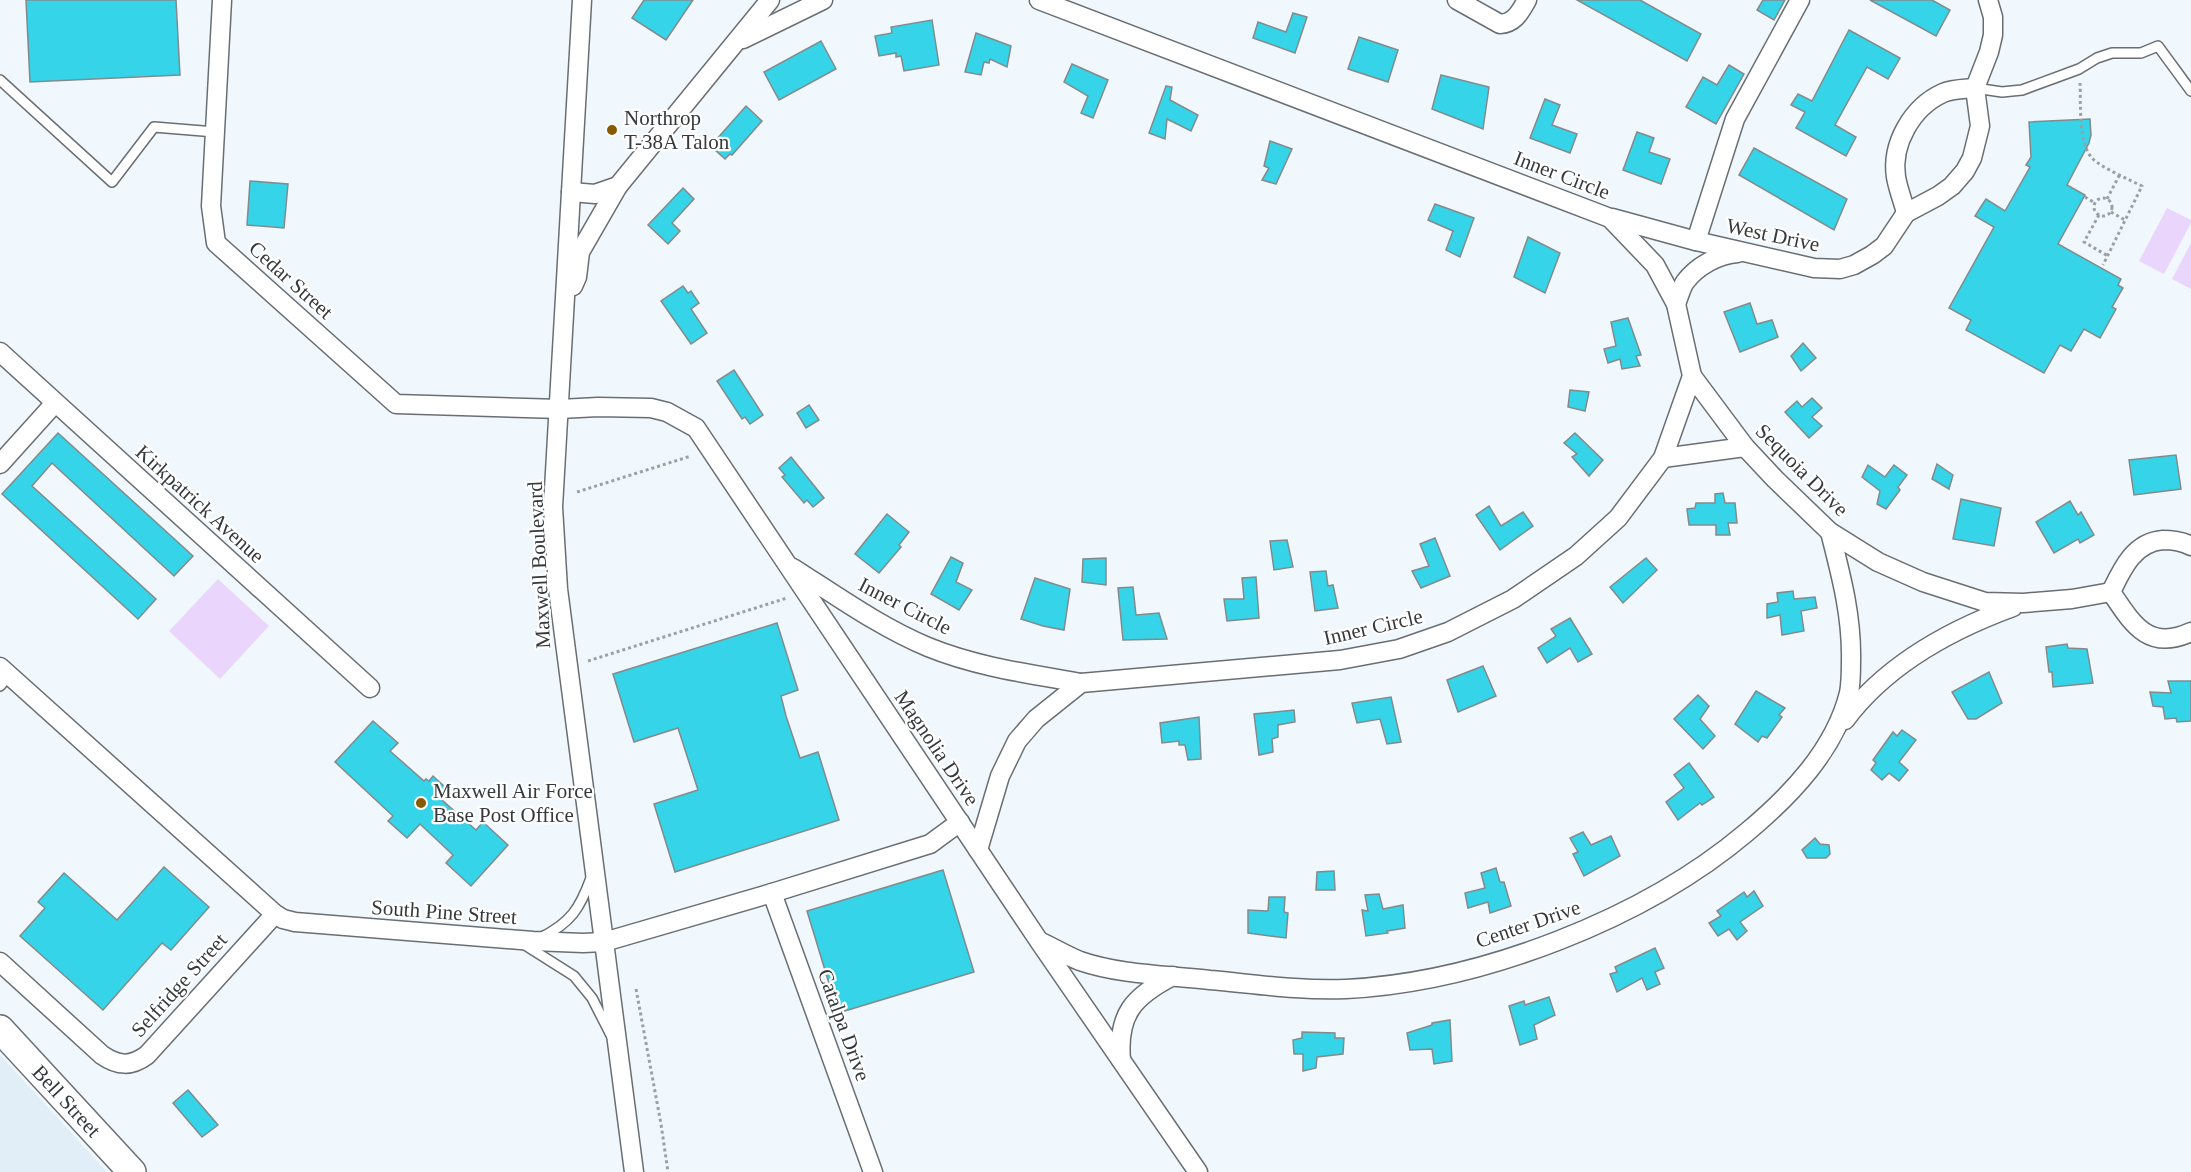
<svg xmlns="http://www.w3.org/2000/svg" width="2191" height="1172" viewBox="0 0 2191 1172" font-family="'Times New Roman',serif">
<rect width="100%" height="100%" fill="#f1f8fd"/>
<polygon fill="#e1edf7" points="0,1055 107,1172 0,1172"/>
<g fill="#ead6fc">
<polygon points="2167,208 2191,220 2191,223 2164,274 2139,261"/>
<polygon points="2191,243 2191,289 2172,279"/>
<polygon points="218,579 269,626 220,679 169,631"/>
</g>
<g fill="#35d4e9" stroke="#828b8c" stroke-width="1.5">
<polygon points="26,0 176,0 180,75 30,82"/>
<polygon points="644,0 693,0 666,40 632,18"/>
<polygon points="1577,0 1640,0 1701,34 1687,61"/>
<polygon points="1763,0 1785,0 1774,20 1757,10"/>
<polygon points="1870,0 1932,0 1950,10 1936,36"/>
<polygon points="1293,13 1307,17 1295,53 1253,38 1258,22 1286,32"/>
<polygon points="932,20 939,65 904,71 901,56 896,57 896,53 879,56 875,36 892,33 891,27"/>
<polygon points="1849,30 1900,58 1888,79 1867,67 1835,125 1856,137 1846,156 1796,128 1805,112 1791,105 1798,94 1812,101"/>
<polygon points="976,33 1011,46 1007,67 990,59 989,63 984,62 981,75 965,72"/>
<polygon points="1359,37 1398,50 1388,82 1348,69"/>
<polygon points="821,41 836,69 779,100 764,72"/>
<polygon points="1072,64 1108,80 1093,118 1081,113 1088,96 1064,82"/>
<polygon points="1729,65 1744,74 1716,124 1686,107 1703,77 1717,85"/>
<polygon points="1441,75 1489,87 1483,129 1432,109"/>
<polygon points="1166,86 1172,87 1170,100 1198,115 1191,131 1167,119 1165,139 1149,133"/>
<polygon points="1545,99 1560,105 1552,125 1577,134 1570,153 1530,138"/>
<polygon points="746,106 762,121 732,155 730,154 725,159 715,150 721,144 716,140"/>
<polygon points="2090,119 2091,135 2089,143 2067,185 2085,195 2058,244 2121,279 2118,285 2123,288 2112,307 2116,309 2100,338 2084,329 2071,351 2060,345 2044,373 1966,330 1971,320 1949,308 1994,227 1975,216 1982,205 1986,199 2005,211 2030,167 2026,165 2031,157 2029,122"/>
<polygon points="1637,132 1654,138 1649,152 1670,159 1661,184 1623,170"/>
<polygon points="1270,141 1292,149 1276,184 1262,180 1269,168 1264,166"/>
<polygon points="1754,148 1847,199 1834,230 1739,175"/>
<polygon points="250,181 288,184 284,228 247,225"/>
<polygon points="683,188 694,199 672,223 680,231 668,244 648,225"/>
<polygon points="1435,204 1474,218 1460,257 1446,250 1453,231 1428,220"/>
<polygon points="1528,237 1560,253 1545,293 1514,277"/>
<polygon points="683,286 688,293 691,291 699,303 691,309 707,333 691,344 661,301"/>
<polygon points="1750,303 1757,324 1772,320 1778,337 1740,352 1724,312"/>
<polygon points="1628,318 1641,355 1636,356 1640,366 1622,369 1620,359 1608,363 1604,349 1616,346 1611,322"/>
<polygon points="1803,343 1816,358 1801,371 1791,356"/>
<polygon points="734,370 763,415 750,424 745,417 742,419 717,381"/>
<polygon points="1570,390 1589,392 1585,411 1568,407"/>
<polygon points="1812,398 1822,408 1812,417 1822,426 1809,438 1785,412 1797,401 1802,407"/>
<polygon points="809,405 819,420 806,428 797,413"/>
<polygon points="58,433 193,556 174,576 52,463 32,486 156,599 138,619 2,494"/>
<polygon points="1575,433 1603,460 1589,476 1572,457 1577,454 1564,443"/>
<polygon points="2176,455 2181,489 2134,495 2129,460"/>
<polygon points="791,457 824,498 813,507 807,500 804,503 782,477 785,475 779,468"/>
<polygon points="1937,464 1953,475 1949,489 1932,479"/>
<polygon points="1868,465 1885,477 1894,465 1907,475 1898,487 1900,490 1886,509 1877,504 1880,491 1862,477"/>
<polygon points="1723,493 1725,503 1735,503 1737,523 1728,523 1730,535 1716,535 1716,525 1689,525 1687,509 1695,508 1696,503 1715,503 1715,494"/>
<polygon points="1961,499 2001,508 1994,546 1953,539"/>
<polygon points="2070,501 2078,515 2081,512 2094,535 2080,543 2078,539 2054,553 2036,522"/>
<polygon points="1489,506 1501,526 1523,512 1533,526 1500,550 1476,515"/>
<polygon points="887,514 909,532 899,545 901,547 879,573 855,554"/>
<polygon points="1435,538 1450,576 1421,588 1412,571 1429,566 1420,544"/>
<polygon points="1287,540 1293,567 1274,570 1270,541"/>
<polygon points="951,557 963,563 956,582 972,590 959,610 931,594"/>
<polygon points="1106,558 1106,585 1082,582 1083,559"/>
<polygon points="1646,558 1657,570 1623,603 1610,587"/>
<polygon points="1326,571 1328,586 1333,585 1338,608 1315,611 1310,572"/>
<polygon points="1256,577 1259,618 1227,621 1224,599 1244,599 1242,578"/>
<polygon points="1035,578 1070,589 1064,630 1043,626 1021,619"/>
<polygon points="1133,587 1136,615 1159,613 1167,639 1123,640 1118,588"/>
<polygon points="1793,591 1794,599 1815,597 1817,608 1801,611 1804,631 1782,635 1780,615 1767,618 1767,604 1778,602 1777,593"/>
<polygon points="1570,618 1592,654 1578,662 1570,648 1547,663 1538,648 1556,636 1551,629"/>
<polygon points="777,623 798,690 781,696 786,716 800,758 818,752 839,820 675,872 654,804 698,790 678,728 634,742 613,674"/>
<polygon points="2067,644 2068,648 2087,649 2093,683 2053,687 2052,672 2049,672 2046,647"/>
<polygon points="1483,666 1496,696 1458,712 1447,680"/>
<polygon points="1989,672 2002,703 1976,719 1968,719 1952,692"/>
<polygon points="2168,681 2191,681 2191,721 2177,722 2176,718 2165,719 2163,707 2153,706 2150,692 2171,693"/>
<polygon points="1756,691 1785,708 1779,715 1782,717 1767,738 1762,736 1758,742 1735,724"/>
<polygon points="1698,695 1709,706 1700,719 1715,736 1703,749 1674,719"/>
<polygon points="1391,697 1401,742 1387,744 1380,719 1357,723 1352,703"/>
<polygon points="1294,710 1295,722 1278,725 1278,737 1272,739 1273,752 1259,755 1254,714"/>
<polygon points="1199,717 1201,759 1188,760 1185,745 1179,745 1179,741 1162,743 1160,723"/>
<polygon points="373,721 398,743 390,751 424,781 426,779 429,781 433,776 448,790 442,800 476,830 483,822 508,845 471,886 446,863 453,855 420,824 407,838 388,821 393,816 335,762"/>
<polygon points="1902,730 1916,740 1899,762 1908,770 1899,781 1889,773 1882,780 1871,770 1876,763 1873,760 1893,732 1897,736"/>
<polygon points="1689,763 1714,797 1702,805 1700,803 1678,820 1666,802 1684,788 1674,775"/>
<polygon points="1583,832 1591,845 1611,836 1620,856 1584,876 1573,854 1578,852 1570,838"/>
<polygon points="1815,838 1820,844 1829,845 1830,854 1826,858 1807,858 1802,850"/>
<polygon points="164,867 209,907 171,950 162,943 103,1010 20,936 45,908 38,902 64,873 117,920"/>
<polygon points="1496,868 1500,882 1504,882 1511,906 1490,913 1488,902 1468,908 1465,893 1485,888 1481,873"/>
<polygon points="943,870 974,972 838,1013 807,911"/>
<polygon points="1334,871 1335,890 1316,890 1317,872"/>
<polygon points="1754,891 1763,906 1740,922 1747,931 1737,940 1729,929 1718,936 1709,923 1721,916 1717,911 1744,892 1747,897"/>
<polygon points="1379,894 1383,909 1403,905 1405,928 1387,931 1388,933 1366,936 1362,910 1368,911 1365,895"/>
<polygon points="1269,897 1285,897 1284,912 1288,913 1286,938 1248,933 1248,910 1268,911"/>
<polygon points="1655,948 1664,968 1655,972 1660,984 1647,990 1642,978 1617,992 1610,974 1617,972 1615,967"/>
<polygon points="1549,997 1555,1015 1534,1025 1537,1039 1520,1045 1509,1006 1524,1001 1525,1005"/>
<polygon points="1450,1020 1452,1061 1434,1064 1432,1049 1410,1050 1407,1033 1432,1025 1432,1023"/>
<polygon points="1302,1032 1335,1033 1335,1038 1344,1038 1343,1054 1317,1057 1316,1068 1303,1071 1303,1054 1294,1054 1293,1040 1302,1038"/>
<polygon points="188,1090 218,1125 202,1137 173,1103"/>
</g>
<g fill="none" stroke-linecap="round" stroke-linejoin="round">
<defs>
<g id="lane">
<polyline points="0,80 112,182 154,127 215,132"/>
<polyline points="1975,88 2002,92 2022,90 2079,69 2097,58 2112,53 2141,53 2158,46 2191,91"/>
<polyline points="0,686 9,676"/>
<path d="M540,938C571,923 580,908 591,878"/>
<polyline points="525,945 574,976 592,998 612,1037"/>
</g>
<g id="street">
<polyline points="222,0 211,206 216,243 396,404 560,409 598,407 651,408 667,412 696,428 1039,941 1198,1172"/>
<polyline points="582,0 553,507 558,589 634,1172"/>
<path d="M1457,0L1500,24C1515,23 1520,12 1527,0"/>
<polyline points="743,39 823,0"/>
<polyline points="571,192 595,194 618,186 770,0"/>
<path d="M1906,213C1903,201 1898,189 1896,177C1891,144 1912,107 1943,93C1952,89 1965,89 1975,88"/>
<polyline points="1612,218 1696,241 1814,268 1840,269 1854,265 1872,255 1884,246 1906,213 1938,196 1952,186 1965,171 1972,158 1980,126 1975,88 1989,52 1993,35 1993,17 1988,0"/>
<polyline points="1696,241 1735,119 1800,0"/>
<polyline points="573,286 577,277 580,252 618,186"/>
<path d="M1676,304C1679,297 1681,288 1685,282C1697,266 1719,254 1738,253"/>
<polyline points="0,352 370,688"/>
<polyline points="1692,376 1745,447 1775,479 1830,532 1878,562 1923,582 1985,602 2023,603 2072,599 2111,592"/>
<polyline points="1663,458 1745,447"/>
<polyline points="0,464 55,403"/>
<path d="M2191,546C2182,541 2173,540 2163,540C2134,542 2122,569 2111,592C2132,623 2148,652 2191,632"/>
<path d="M793,568C837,596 880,627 928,647C977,667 1030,674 1081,683"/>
<polyline points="0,667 275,914 283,919 295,922 533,941 583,943 604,942 772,893 930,844 960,822"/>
<path d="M1845,720C1886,665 1950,630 2013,607"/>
<polyline points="978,850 1000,776 1017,741 1036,719 1081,683 1340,660 1399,649 1448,632 1513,599 1576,556 1618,518 1663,458 1692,376 1676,304 1655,265 1610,218 1039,0"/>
<polyline points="772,893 873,1172"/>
<path d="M1041,942C1054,948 1067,956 1080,961C1121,975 1167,975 1210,980C1255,984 1300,991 1346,989C1481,982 1644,919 1747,832C1790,796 1835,750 1849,693C1851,683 1851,672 1851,661C1852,616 1841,575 1830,532"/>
<path d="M0,962L102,1055C118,1066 131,1067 147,1055L275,914"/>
<path d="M1121,1060C1117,1014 1134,996 1173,976"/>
</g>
<g id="secondary">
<path id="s1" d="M0,1029L132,1172"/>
</g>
</defs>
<use href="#lane" stroke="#696e73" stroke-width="12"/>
<use href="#street" stroke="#696e73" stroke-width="21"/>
<use href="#secondary" stroke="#696e73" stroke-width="30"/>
<g stroke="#9ba0a3" stroke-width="3" stroke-dasharray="3 3" stroke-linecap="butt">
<path d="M2080,83C2081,103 2078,143 2092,158C2100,167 2130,180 2142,186L2103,265"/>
<polyline points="2085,197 2095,203"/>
<circle cx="2103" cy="207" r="9"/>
<polyline points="2107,199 2120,174"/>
<polyline points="2111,212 2125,220"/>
<polyline points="2099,215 2084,242 2108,256"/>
<polyline points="577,492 691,456"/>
<polyline points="588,661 787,598"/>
<polyline points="636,989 661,1124 668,1172"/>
</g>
<use href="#lane" stroke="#fff" stroke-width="9"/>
<use href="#street" stroke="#fff" stroke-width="18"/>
<use href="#secondary" stroke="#fff" stroke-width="27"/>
</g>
<g fill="#895a00" stroke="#fff" stroke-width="2">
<circle cx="612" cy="130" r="6"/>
<circle cx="421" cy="803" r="6"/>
</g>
<g text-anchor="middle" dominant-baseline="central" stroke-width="4.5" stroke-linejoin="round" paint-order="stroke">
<g font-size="21" fill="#36393b" stroke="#fff" text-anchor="start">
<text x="624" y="118">Northrop<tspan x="624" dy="24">T-38A Talon</tspan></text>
<text x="433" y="791">Maxwell Air Force<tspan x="433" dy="24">Base Post Office</tspan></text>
</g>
<g font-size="21" fill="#36393b" stroke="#fff">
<text transform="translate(1562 175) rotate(21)">Inner Circle</text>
<text transform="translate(1773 235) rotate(12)">West Drive</text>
<text transform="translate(291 280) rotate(42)">Cedar Street</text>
<text transform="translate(1802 470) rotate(45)">Sequoia Drive</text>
<text transform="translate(200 504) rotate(42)">Kirkpatrick Avenue</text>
<text transform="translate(539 565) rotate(-93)">Maxwell Boulevard</text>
<text transform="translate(905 606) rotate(27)">Inner Circle</text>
<text transform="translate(1373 627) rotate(-13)">Inner Circle</text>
<text transform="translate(937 748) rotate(56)">Magnolia Drive</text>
<text transform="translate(444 912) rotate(4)">South Pine Street</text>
<text transform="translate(1528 924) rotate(-19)">Center Drive</text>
<text transform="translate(179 985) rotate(-48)">Selfridge Street</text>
<text transform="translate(844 1025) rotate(70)">Catalpa Drive</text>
<text stroke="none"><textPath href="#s1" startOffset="98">Bell Street</textPath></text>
</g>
</g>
</svg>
